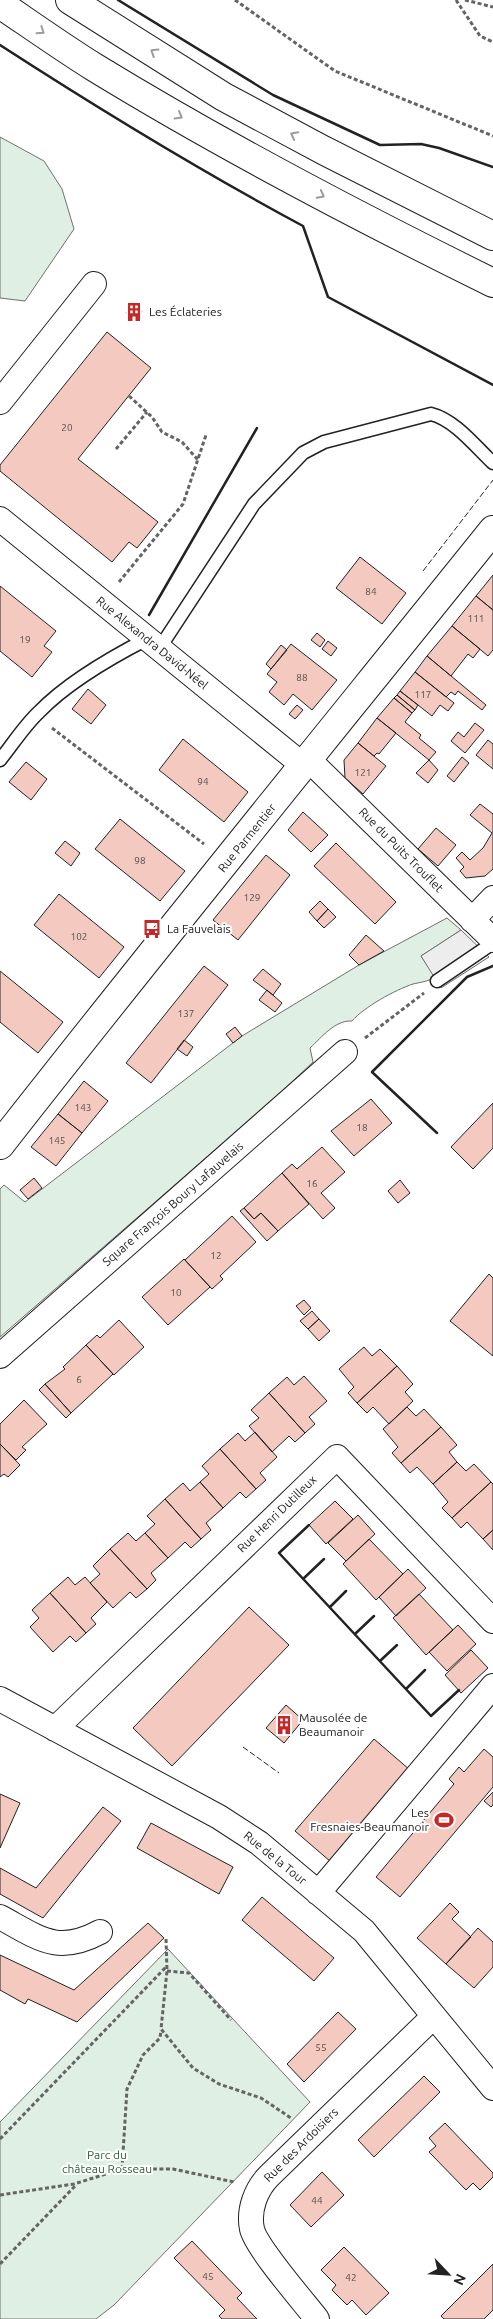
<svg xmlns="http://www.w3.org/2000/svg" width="493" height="2319" font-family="Ubuntu,sans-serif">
<rect width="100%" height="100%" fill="#fff"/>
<!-- green -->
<path fill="#e0efe3" stroke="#6f6f6f" d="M0,137L44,161L62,189L74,229L25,301L0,298Z
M447,918L461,930L421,956L435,977C427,982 421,982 413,984C395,990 364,1007 352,1021C335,1020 322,1037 310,1048L313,1062L277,1096L0,1337V1189L4,1185L25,1202L242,1036L359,965Z
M168,1949L310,2102L114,2305L96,2319H0V2122Z"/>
<!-- parking -->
<path fill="#ededed" stroke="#6f6f6f" d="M461,930L489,957L441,988L421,956Z"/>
<!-- building -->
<path fill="#f3c9c0" stroke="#222" d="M133,304L142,311L135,320L126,313Z
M107,332L151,368L78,459L158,522L137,548L129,542L112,562L0,471V465Z
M360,557L406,593L382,624L336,588Z
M493,575V610L476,596Z
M0,586L56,631L44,646L52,652L32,677L0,651Z
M476,596L493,610V650L488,656L452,626Z
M452,626L480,649L473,658L468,654L451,676L427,656Z
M317,633L325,640L320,647L311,640Z
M328,641L337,648L331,656L322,649Z
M291,644L337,680L312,710L293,694L284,705L269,692L277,682L267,674Z
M281,645L287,650L271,669L266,664Z
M427,656L486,705L482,710L458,691L455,695L451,692L446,697L415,672Z
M415,672L454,703L448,711L440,705L432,716L400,691Z
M88,689L106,705L91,724L72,709Z
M400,691L418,705L415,710L397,695Z
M397,695L415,710L412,713L394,698Z
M394,698L412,713L405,722L421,735L419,738L436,752L429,760L377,718Z
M297,705L303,710L295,719L289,714Z
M377,718L396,733L379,754L377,753L374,756L358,743Z
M475,723L484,730L465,753L451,741L458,732L464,737Z
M183,739L248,792L224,822L159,770Z
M488,740L493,744V769L476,755Z
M358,743L386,766L363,794L345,778L344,760Z
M462,757L469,763L454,782L447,776Z
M429,760L438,770L428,783L416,773Z
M26,762L47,779L31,800L9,782Z
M480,804L493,814V869L485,876L466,878L460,871L464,867L456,858L462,852L470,860L483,848L492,833L470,815Z
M303,812L328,835L311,852L288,830Z
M120,819L185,871L160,901L95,849Z
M436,828L456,845L438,866L418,849Z
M65,841L80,853L71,866L55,853Z
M336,843L396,902L375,924L314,866Z
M266,855L290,875L238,940L213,920Z
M59,894L124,947L99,978L34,925Z
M320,901L328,909L317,921L309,912Z
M328,909L336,917L324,928L317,921Z
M366,935L384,951L359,965L349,955Z
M204,966L228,985L151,1083L126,1063Z
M263,969L281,984L273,995L253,980Z
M0,971L63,1022L38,1053L0,1022Z
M267,990L282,1003L275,1012L259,1000Z
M235,1027L242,1036L233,1043L226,1034Z
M184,1040L193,1047L187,1056L177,1049Z
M84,1081L108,1101L82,1133L58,1114Z
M371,1099L392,1123L354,1156L331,1131Z
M493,1103V1148L473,1169L451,1147Z
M58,1114L82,1133L56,1166L31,1147Z
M322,1147L345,1172L321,1193L335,1208L323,1219L282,1173L292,1164L297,1169Z
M282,1173L309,1204L278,1231L261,1213L254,1219L244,1208Z
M34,1178L42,1188L28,1199L20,1190Z
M400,1180L410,1193L398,1203L388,1191Z
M244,1208L254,1219L261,1213L278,1231L267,1241L240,1211Z
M232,1216L256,1242L220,1276L223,1279L212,1289L185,1260Z
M184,1259L210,1287L168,1325L142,1297Z
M489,1274L493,1278V1356L450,1321Z
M304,1300L311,1308L304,1315L296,1306Z
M312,1311L319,1319L308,1329L300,1321Z
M319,1319L330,1331L319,1341L308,1329Z
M119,1320L144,1347L114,1375L86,1345L97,1335L100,1338Z
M86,1345L113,1374L71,1413L45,1384L65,1369L63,1367Z
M364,1347L372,1356L380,1349L397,1366L357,1403L348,1393L354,1387L339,1369Z
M397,1366L413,1384L405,1392L413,1401L389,1424L373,1407L367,1413L357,1403Z
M304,1376L327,1401L309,1417L315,1424L305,1433L269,1393L287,1377L294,1385Z
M45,1384L71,1413L66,1418L39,1390Z
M269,1393L305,1433L295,1442L289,1436L272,1452L249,1426L259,1418L251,1410Z
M24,1400L47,1424L22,1447L26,1450L16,1460L0,1444V1424Z
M407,1407L416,1416L424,1409L441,1427L401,1463L392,1453L398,1447L383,1429Z
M441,1427L457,1445L449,1452L457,1462L433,1484L417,1467L410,1473L401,1463Z
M255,1432L277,1457L260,1473L266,1480L256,1489L220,1449L238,1433L245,1441Z
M0,1444L20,1465L8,1477L4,1474L0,1477Z
M220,1449L256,1489L246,1498L240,1492L223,1508L200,1482L209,1474L202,1466Z
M457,1462L466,1471L474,1464L491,1482L452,1518L442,1508L448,1502L433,1484Z
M200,1482L223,1508L206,1523L211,1530L201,1539L165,1499L183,1483L190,1491Z
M491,1482L493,1484V1530L483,1539L467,1522L461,1528L452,1518Z
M165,1499L201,1539L191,1548L185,1542L168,1558L145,1533L155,1524L147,1516Z
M335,1501L353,1519L326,1544L309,1525Z
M358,1515L375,1534L346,1561L328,1543Z
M493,1530V1550L483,1539Z
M128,1533L136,1541L145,1533L168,1558L151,1573L156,1580L147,1589L110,1549Z
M369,1539L403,1574L376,1600L343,1564Z
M110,1549L147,1589L136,1598L130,1592L113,1608L90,1583L100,1574L93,1566Z
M408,1569L426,1588L396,1616L379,1597Z
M68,1577L75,1585L85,1577L107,1602L91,1618L96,1624L86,1633L50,1593Z
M50,1593L86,1633L76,1642L70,1636L53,1652L30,1627L39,1618L32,1610Z
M419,1594L453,1630L426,1655L393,1618Z
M249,1607L289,1645L172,1766L133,1728Z
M458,1625L476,1644L447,1671L429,1652Z
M471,1650L488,1668L461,1693L445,1675Z
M286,1705L303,1720L284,1743L266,1728Z
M374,1739L410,1770L331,1862L295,1831Z
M484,1749L493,1757V1787L400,1897L376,1877L454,1784L449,1779L459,1767L464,1772Z
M493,1792V1805L491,1807L484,1801Z
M0,1794L20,1803L0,1848Z
M103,1807L121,1821L43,1918L0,1894V1868L36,1888Z
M151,1823L233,1867L219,1894L137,1848Z
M262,1897L334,1958L314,1981L242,1920Z
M450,1903L459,1912L452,1919L471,1937L446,1964L417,1938Z
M148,1923L164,1938L77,2022L28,1999L25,2004L0,1990V1955L74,1990Z
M478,1928L493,1942V1967L474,1988L446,1964Z
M338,2012L356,2029L304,2082L287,2064Z
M424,2076L440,2092L374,2157L358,2140Z
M445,2123L493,2173V2177L480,2190L473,2183L466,2190L429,2152L436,2146L429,2138Z
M322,2172L344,2195L311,2227L290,2205Z
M192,2241L242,2293L237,2298L257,2319H222L219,2316L225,2310L174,2258Z
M344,2247L389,2293L366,2315L352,2300L347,2305L332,2290L336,2285L321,2270Z
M493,2264V2310L484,2319H444L441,2316Z"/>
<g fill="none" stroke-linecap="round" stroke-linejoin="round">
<!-- service casing -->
<g stroke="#222" stroke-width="15">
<path id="service" d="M159,649L254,504L303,453L324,442L431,414C455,420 475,446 493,463
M0,760C13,744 24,726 39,712C68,682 110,658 147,639
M437,981L493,943"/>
</g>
<!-- minor casing -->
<g stroke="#222" stroke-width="26">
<path id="minor" d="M0,402L94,284
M0,519L304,766
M309,760L493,940
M472,920L493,898
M0,1356L345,1052
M0,1699L219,1817L259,1843L364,1931L493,2088
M55,1729L337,1457L493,1621
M318,1893L493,1686
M0,1917C39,1938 57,1955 100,1932
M317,2319C303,2301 256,2247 252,2229C248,2210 256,2189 269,2176L433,2017"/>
</g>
<!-- tertiary casing -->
<g stroke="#222" stroke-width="30">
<path id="tertiary" d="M0,1145C162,938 328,735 493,530"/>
</g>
<!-- motorway casing -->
<g stroke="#222" stroke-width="30">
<path id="motorway" d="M70,0L224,97L323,150L493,236
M0,4C31,25 62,47 94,67C223,146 357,216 493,283"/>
</g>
<!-- path -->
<path stroke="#646464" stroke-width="3" stroke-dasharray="4 2.5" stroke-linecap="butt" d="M235,0L335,71L493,136
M456,0L480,36L493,42
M465,0L493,7
M129,396L152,417L162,432L182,442L198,460
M116,449L147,412
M119,582L183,504L206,435
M52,728L204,844
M365,1038L424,993
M166,1939L167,1971L161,2029L193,2068L219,2084L261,2098L291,2118
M167,1971L189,1973L231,2020
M0,2139L166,1967
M122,2169L127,2089L143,2055L160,2038L161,2030
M0,2195L74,2184L122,2169H173L234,2182
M0,2264L76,2185"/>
<!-- service -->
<use href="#service" stroke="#fff" stroke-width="12"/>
<!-- minor -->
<use href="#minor" stroke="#fff" stroke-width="24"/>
<!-- tertiary -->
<use href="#tertiary" stroke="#fff" stroke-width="28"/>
<!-- motorway -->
<use href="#motorway" stroke="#fff" stroke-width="28"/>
<!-- fence -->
<path stroke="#222" stroke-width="1" stroke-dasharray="6 2.5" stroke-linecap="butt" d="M423,571L493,480
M243,1747L279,1773"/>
<!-- wall -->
<path stroke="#222" stroke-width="2.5" d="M118,0L273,95L380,145L421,144L439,148L493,167
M0,45C99,109 199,170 303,226L328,297L493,385
M149,615L257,428
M437,1133L372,1072L467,977L493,966
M309,1525L279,1553L431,1716L459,1690
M303,1579L324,1559
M330,1607L346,1591
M355,1634L374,1616
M380,1661L397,1645
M406,1689L425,1670"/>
</g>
<!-- one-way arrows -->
<defs><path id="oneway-chevron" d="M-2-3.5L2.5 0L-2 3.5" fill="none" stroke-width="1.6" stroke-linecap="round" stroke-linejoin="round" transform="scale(1.25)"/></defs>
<g stroke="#9c9c9c">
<use href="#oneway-chevron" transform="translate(41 31) rotate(34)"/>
<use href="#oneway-chevron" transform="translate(154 52) rotate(-148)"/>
<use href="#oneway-chevron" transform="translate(179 116) rotate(30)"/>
<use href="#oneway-chevron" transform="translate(294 135) rotate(-152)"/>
<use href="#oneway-chevron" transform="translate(321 195) rotate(28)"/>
</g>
<!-- icons -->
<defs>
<g id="building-bare" transform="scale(1.5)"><path d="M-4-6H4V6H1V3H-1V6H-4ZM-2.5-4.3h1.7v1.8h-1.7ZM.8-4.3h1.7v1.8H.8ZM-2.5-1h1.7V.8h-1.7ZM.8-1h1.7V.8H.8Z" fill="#c62828" stroke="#fff" stroke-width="2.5" paint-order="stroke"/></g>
<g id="bus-bare" transform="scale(1.5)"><path d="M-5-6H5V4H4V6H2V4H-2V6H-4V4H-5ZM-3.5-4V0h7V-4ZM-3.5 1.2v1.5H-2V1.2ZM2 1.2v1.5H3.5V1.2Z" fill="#c62828" stroke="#fff" stroke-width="2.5" paint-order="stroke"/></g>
<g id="stadium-bare" transform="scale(1.5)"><path d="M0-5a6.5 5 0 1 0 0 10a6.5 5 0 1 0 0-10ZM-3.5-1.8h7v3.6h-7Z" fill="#c62828" stroke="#fff" stroke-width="2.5" paint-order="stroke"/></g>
</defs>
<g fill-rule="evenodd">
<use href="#building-bare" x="134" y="312"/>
<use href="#bus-bare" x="152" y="929"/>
<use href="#building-bare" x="284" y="1725"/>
<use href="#stadium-bare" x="444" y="1820"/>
</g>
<g text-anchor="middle" stroke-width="4" stroke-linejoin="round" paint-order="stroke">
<!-- number labels -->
<g font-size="10" fill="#564c4a">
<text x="67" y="431">20</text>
<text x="371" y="595">84</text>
<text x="476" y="622">111</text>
<text x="25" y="643">19</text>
<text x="302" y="681">88</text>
<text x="423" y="698">117</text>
<text x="363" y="776">121</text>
<text x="203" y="785">94</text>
<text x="140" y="864">98</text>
<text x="252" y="901">129</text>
<text x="79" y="940">102</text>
<text x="186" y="1017">137</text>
<text x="83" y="1111">143</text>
<text x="362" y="1131">18</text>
<text x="57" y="1144">145</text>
<text x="312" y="1187">16</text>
<text x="216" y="1259">12</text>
<text x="176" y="1296">10</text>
<text x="79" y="1383">6</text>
<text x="321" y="2051">55</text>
<text x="317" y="2204">44</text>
<text x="208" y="2280">45</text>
<text x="351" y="2281">42</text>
</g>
<!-- poi labels -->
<g font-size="12" fill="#222" stroke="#fff" text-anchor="start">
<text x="149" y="316">Les Éclateries</text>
<text x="167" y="933">La Fauvelais</text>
<text x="299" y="1722">Mausolée de<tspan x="299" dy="14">Beaumanoir</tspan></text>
<text x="429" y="1817" text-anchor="end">Les<tspan x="429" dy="14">Fresnaies-Beaumanoir</tspan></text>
</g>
<!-- street labels -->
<g font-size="12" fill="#222" stroke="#fff">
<text transform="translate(152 643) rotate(39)" y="4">Rue Alexandra David-Néel</text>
<text transform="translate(247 838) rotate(-51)" y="4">Rue Parmentier</text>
<text transform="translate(401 850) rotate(45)" y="4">Rue du Puits Trouflet</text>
<text transform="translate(173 1204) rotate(-41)" y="4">Square François Boury Lafauvelais</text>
<text transform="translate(277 1514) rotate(-44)" y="4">Rue Henri Dutilleux</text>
<text transform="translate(275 1858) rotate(39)" y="4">Rue de la Tour</text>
<text transform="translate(301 2145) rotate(-45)" y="4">Rue des Ardoisiers</text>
</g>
<!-- park labels -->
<g font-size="12" fill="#2f5e38" stroke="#fff">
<text x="107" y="2159">Parc du<tspan x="107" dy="14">château Rosseau</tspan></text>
</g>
</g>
<!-- north arrow -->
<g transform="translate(448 2274) rotate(115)" stroke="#ffffff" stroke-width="4" paint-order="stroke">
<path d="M0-4L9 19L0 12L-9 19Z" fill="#222222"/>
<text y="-8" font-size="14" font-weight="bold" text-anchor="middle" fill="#222222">N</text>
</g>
</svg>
